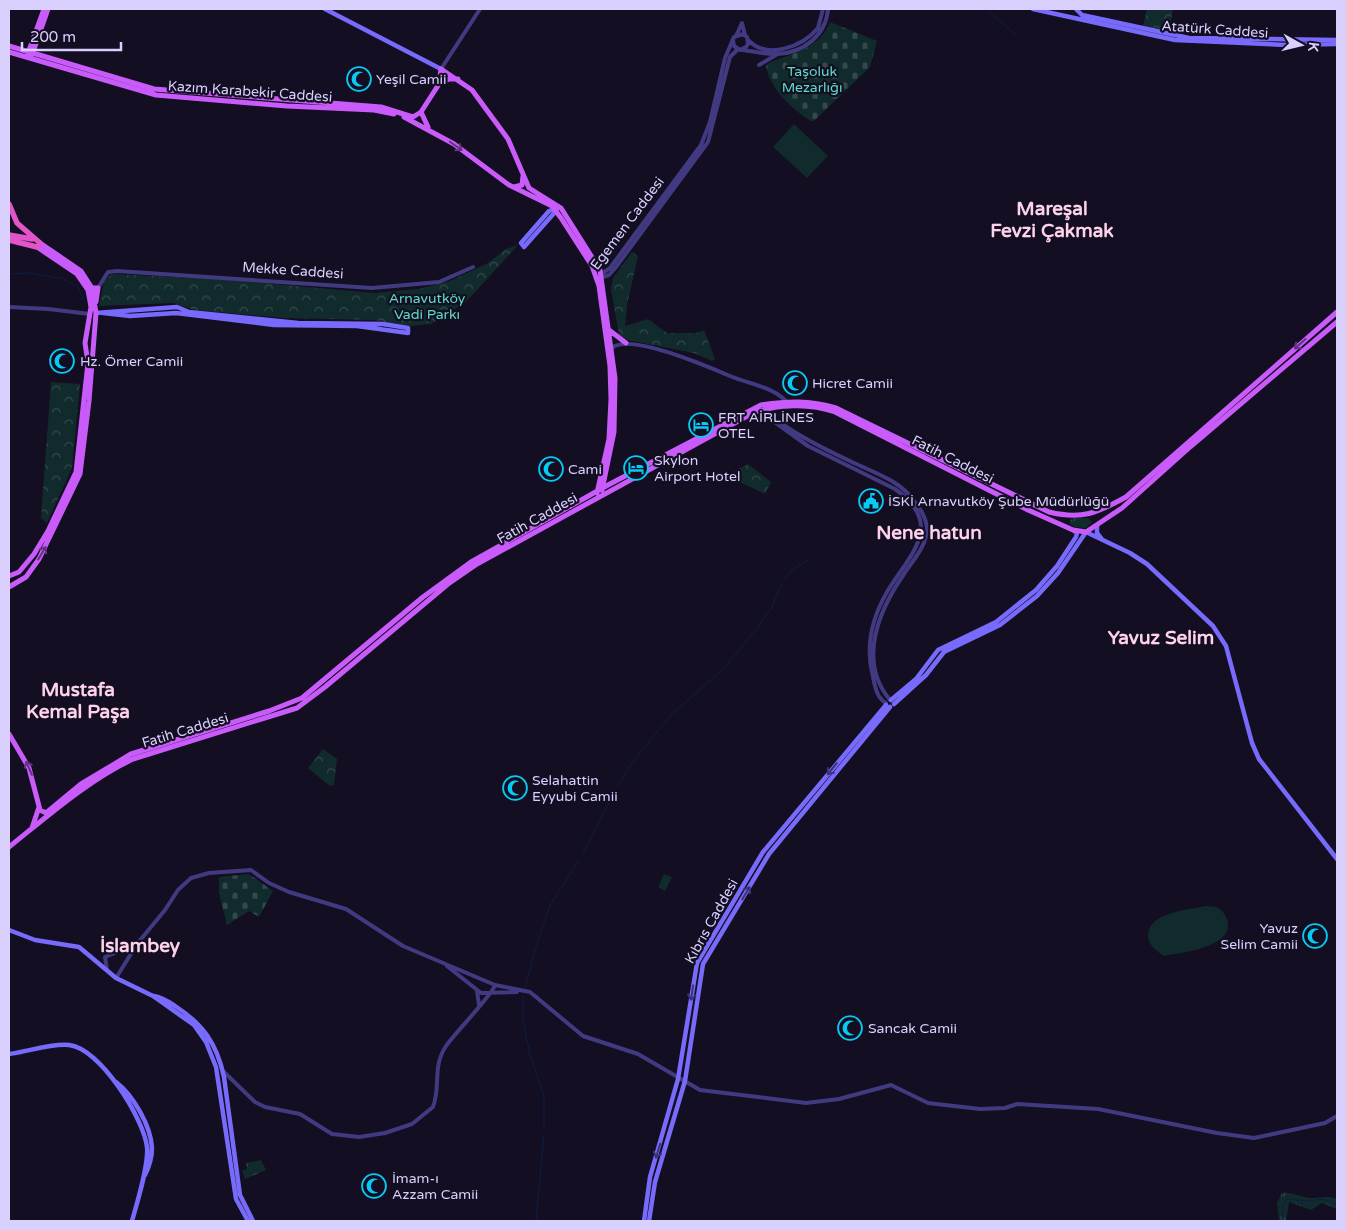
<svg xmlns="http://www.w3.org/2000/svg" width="1346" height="1230" font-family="'Varela Round',sans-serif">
<defs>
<pattern id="grass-tufts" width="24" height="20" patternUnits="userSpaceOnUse" patternTransform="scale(1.25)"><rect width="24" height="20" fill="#112b2c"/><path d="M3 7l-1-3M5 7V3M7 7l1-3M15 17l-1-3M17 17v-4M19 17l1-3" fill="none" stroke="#33494c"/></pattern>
<pattern id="forest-crowns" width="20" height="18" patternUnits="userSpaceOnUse" patternTransform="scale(1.25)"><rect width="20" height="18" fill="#112b2c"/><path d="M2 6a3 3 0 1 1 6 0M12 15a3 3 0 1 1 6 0" fill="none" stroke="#33494c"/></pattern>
<pattern id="cemetery-stones" width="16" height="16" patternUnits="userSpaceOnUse" patternTransform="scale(1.25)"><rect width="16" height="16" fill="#112b2c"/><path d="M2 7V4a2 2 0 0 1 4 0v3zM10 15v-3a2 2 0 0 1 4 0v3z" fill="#33494c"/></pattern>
</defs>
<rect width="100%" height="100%" fill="#130e22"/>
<!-- grass -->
<path fill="url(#grass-tufts)" d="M1075,518H1088L1092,522L1086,528L1075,527L1070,524V520Z
M1282,1193C1292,1192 1300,1197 1310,1198C1320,1198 1327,1195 1337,1199V1209L1322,1203L1311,1210L1289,1202L1286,1221H1279L1277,1203Z"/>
<!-- forest -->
<path fill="url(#forest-crowns)" d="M1147,9H1173L1169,31L1143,26Z
M518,245L466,302L431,324L409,326L373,320L284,318L195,310L173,303L99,306L104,282L111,274L218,279L375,293L418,289L450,281L488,263L506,249Z
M632,252L638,256L627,305L625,326L648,319L667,333H696L704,330L715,359L712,361L694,353L628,340L619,335L611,289L613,278Z
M51,382L80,384L72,468L47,523L41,518Z
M748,464L771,482L765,494L733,479L735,475L732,473Z
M323,749L337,759L334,785L330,786L308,768Z
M261,1160L266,1170L245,1179L242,1171L247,1169L246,1163Z"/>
<!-- cemetery -->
<path fill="url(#cemetery-stones)" d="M830,22L877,41L870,67L814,121H811C793,110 769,88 766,66L770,62C793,54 821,47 830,22Z
M249,874L273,891L259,917L249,911L227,925L219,893V877Z"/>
<!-- pitch -->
<path fill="#112b2c" d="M794,124L828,156L807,178L773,147Z
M664,874L672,877L665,891L658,887Z
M1205,906L1217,907C1223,911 1227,916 1228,923C1231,948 1182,952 1164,956C1156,951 1148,945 1148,935C1149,912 1189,910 1205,906Z"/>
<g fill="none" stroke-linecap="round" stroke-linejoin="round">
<!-- stream -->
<path stroke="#0d1d42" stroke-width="1" d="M986,9L1016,35
M9,274L30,273L64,279L79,288L83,300
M784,580L793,569L809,560
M618,786L631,764L671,715L724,668L754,632L771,609L781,585
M582,855L615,791
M525,988L537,943L550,905L579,860
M523,996V1020L530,1055L544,1096V1129
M536,1221L544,1134
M1282,1221L1283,1204L1287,1199L1307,1201L1324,1199L1337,1204"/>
<!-- tertiary -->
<path stroke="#423a80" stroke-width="4" d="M736,36L742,23L745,35
M748,40C767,60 802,47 818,28L823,9
M742,50C754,51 766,55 777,54C804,53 826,35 828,9
M759,65L776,55
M441,69L480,9
M600,275L610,268L701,145L710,122L725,58C728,51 731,44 734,37L743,34L747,37L748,44L746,47L740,50L734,46L733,40
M600,278L609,275L616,267L708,142L730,57L738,49
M98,288L108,272L117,271L372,288L439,282L473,267
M9,307L48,309L90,314
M612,348C629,332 709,367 730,376C749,384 771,386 786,401
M763,409C788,431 820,447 850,461C872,472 900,480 914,501C920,508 926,518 927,528C927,546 913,560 904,574C879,610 857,661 890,700
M759,411L808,446L895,489C946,525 910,554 887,592C872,618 865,647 873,677C875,687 877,698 886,703
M447,966L481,993L517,992
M107,970L105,957L137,944
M116,978L137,944L165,910L178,890L191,878L209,873L251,870L269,883L289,892L346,909L403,946L495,985C494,993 454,1034 446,1046C432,1067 441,1086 433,1107L412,1124L385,1133L359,1137L332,1134L300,1114L265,1107L255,1102L223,1071
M495,985L530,992L583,1036L638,1054L700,1090L806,1103L839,1099L891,1085L928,1103L980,1109L1005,1108L1017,1104L1098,1109L1217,1133L1254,1138L1325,1123L1337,1116
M477,991L479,1005"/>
<!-- secondary -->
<path stroke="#786afb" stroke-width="4.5" d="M325,9L441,69
M1033,9L1175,40L1286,45L1337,44
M1076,9L1082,15L1189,38L1337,40
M559,207L556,211L524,247L521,243L549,211Z
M96,313L177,307L189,312L298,323L383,324L408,328V333L357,326L274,325L176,313L130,316L103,313
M1097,526V533L1101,538
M891,700L916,679L938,650L996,622L1036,590L1057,566L1076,537L1077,533L1073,530
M894,704L926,675L944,652L1000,625L1037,596L1058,573L1086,532L1130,553L1147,564L1213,626L1226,646L1252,743L1259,759L1337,859
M9,930L35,940L79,947L116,978L153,996L194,1025L206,1042L216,1067L236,1199L248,1221
M154,996C162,997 169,1002 175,1006C203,1024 217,1044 224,1077L240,1195L253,1221
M9,1054C28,1052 50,1043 69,1045C100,1048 144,1119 147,1147C149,1165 137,1203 132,1221
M116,1082C133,1095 151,1126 152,1148C152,1157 149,1167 145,1175
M644,1221L650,1177L678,1079L697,963L763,852L886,705
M649,1221L655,1182L685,1081L703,964L769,854L890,707"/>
<!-- primary -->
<path stroke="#ca5bfb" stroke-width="5" d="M9,46L154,89L381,107L413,117L421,112L439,84L441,69L472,90L508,139L529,188L561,208L600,270L615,378L614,432L602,490
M9,52L156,95L287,106L374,110L394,114
M28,53L44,9
M32,55L48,9
M439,84L449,79H458
M421,112L428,127
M404,117L454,144L509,185L552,206L561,218L592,266L599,286L610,366L611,399L609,439L597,493
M514,187L522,185L523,176
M92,288H98L96,302
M609,330L626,343
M9,576L19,572L34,554L48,531L76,472L88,363L85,343L91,307L88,290L77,274L37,247
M9,587L26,577L39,559L80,474L89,401L96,313L92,288L81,271L40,243
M9,734L29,768L40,810L46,813L81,784L131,754L269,711L302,698L423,597L471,562L608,485L761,405C788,401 809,400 836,408L1049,512C1082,520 1097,513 1126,497L1337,312
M32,828L39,807
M9,847C49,815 87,781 133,759L297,708L325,687L448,584L477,564L751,414C777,404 809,403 835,412L1028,510L1073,530L1086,532L1122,508L1190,447L1337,322"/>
<!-- trunk -->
<path stroke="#e255c8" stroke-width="5.5" d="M9,204L17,223L40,243
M9,235L32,239
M9,240L37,247"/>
</g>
<!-- one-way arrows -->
<defs><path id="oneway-shaft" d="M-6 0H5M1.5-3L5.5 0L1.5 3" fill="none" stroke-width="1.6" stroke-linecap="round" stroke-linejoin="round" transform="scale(1.25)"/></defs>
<g stroke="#653184">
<use href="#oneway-shaft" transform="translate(456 146) rotate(35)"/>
<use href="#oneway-shaft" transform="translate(1300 344) rotate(139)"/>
<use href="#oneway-shaft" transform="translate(42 553) rotate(-59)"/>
<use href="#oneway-shaft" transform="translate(29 768) rotate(-113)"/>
</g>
<g stroke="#3b3379">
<use href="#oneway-shaft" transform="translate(832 769) rotate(129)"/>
<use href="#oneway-shaft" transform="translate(746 893) rotate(-59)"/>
<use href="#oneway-shaft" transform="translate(692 993) rotate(98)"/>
<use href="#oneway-shaft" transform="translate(658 1151) rotate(107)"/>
</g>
<!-- icons -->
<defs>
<g id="mosque-ring" transform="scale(1.25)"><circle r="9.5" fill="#130e22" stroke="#07cbf4" stroke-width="1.5"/><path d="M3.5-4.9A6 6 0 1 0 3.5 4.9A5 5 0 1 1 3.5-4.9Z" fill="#07cbf4"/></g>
<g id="hotel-ring" transform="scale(1.25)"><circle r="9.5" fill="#130e22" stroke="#07cbf4" stroke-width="1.5"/><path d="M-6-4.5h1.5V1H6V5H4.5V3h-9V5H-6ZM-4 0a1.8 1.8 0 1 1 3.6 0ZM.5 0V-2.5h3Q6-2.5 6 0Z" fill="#07cbf4"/></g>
<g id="civic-ring" transform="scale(1.25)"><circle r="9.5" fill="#130e22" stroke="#07cbf4" stroke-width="1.5"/><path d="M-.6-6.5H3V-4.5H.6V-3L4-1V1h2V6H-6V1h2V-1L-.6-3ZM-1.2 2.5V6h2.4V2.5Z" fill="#07cbf4"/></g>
</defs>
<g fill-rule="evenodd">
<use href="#mosque-ring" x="359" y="79"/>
<use href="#mosque-ring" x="62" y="361"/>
<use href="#mosque-ring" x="795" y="383"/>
<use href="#hotel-ring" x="701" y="425"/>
<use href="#hotel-ring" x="636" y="468"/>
<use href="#mosque-ring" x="551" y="469"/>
<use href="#civic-ring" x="871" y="501"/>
<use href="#mosque-ring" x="515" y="788"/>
<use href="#mosque-ring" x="1315" y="936"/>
<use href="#mosque-ring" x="850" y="1028"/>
<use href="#mosque-ring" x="374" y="1186"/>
</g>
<g text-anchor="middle" stroke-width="4.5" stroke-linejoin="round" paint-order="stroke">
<!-- street labels -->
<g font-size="14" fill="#d9d0fe" stroke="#130e22">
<text transform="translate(1215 29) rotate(4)" y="5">Atatürk Caddesi</text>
<text transform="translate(250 91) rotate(4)" y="5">Kazım Karabekir Caddesi</text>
<text transform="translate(627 223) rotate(-53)" y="5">Egemen Caddesi</text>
<text transform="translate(293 270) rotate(4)" y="5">Mekke Caddesi</text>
<text transform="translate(953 459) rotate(27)" y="5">Fatih Caddesi</text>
<text transform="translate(537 518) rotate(-29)" y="5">Fatih Caddesi</text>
<text transform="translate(185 730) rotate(-17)" y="5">Fatih Caddesi</text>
<text transform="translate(711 921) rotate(-61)" y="5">Kıbrıs Caddesi</text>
</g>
<!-- park labels -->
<g font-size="14" fill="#5edcc5" stroke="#130e22">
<text x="812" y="76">Taşoluk<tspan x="812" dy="16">Mezarlığı</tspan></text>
<text x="427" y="303">Arnavutköy<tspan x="427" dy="16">Vadi Parkı</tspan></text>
</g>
<!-- poi labels -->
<g font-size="14" fill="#d9d0fe" stroke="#130e22" text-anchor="start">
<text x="376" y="84">Yeşil Camii</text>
<text x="80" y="366">Hz. Ömer Camii</text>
<text x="812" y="388">Hicret Camii</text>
<text x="718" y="422">FRT AİRLİNES<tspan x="718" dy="16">OTEL</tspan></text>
<text x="654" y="465">Skylon<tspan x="654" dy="16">Airport Hotel</tspan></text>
<text x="568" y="474">Cami</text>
<text x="888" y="506">İSKİ Arnavutköy Şube Müdürlüğü</text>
<text x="532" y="785">Selahattin<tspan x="532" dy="16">Eyyubi Camii</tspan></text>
<text x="1298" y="933" text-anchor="end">Yavuz<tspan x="1298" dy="16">Selim Camii</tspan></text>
<text x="868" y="1033">Sancak Camii</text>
<text x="392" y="1183">İmam-ı<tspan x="392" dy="16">Azzam Camii</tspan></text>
</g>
<!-- district labels -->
<g font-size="19" font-weight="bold" fill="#fed2eb" stroke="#130e22">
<text x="1052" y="215">Mareşal<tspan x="1052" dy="22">Fevzi Çakmak</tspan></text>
<text x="929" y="539">Nene hatun</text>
<text x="1161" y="644">Yavuz Selim</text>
<text x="78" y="696">Mustafa<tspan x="78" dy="22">Kemal Paşa</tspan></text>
<text x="140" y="952">İslambey</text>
</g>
</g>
<!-- border -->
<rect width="1346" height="1230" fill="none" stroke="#d9d0fe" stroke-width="20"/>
<!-- north arrow -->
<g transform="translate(1301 45) rotate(98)" stroke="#130e22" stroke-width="4" paint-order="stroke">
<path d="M0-4L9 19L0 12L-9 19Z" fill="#d9d0fe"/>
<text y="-8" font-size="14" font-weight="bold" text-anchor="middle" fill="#d9d0fe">K</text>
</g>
<!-- scale -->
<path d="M22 42v8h99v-8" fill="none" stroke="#d9d0fe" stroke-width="2.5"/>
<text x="30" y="42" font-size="15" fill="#d9d0fe" stroke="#130e22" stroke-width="4" paint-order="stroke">200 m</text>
</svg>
